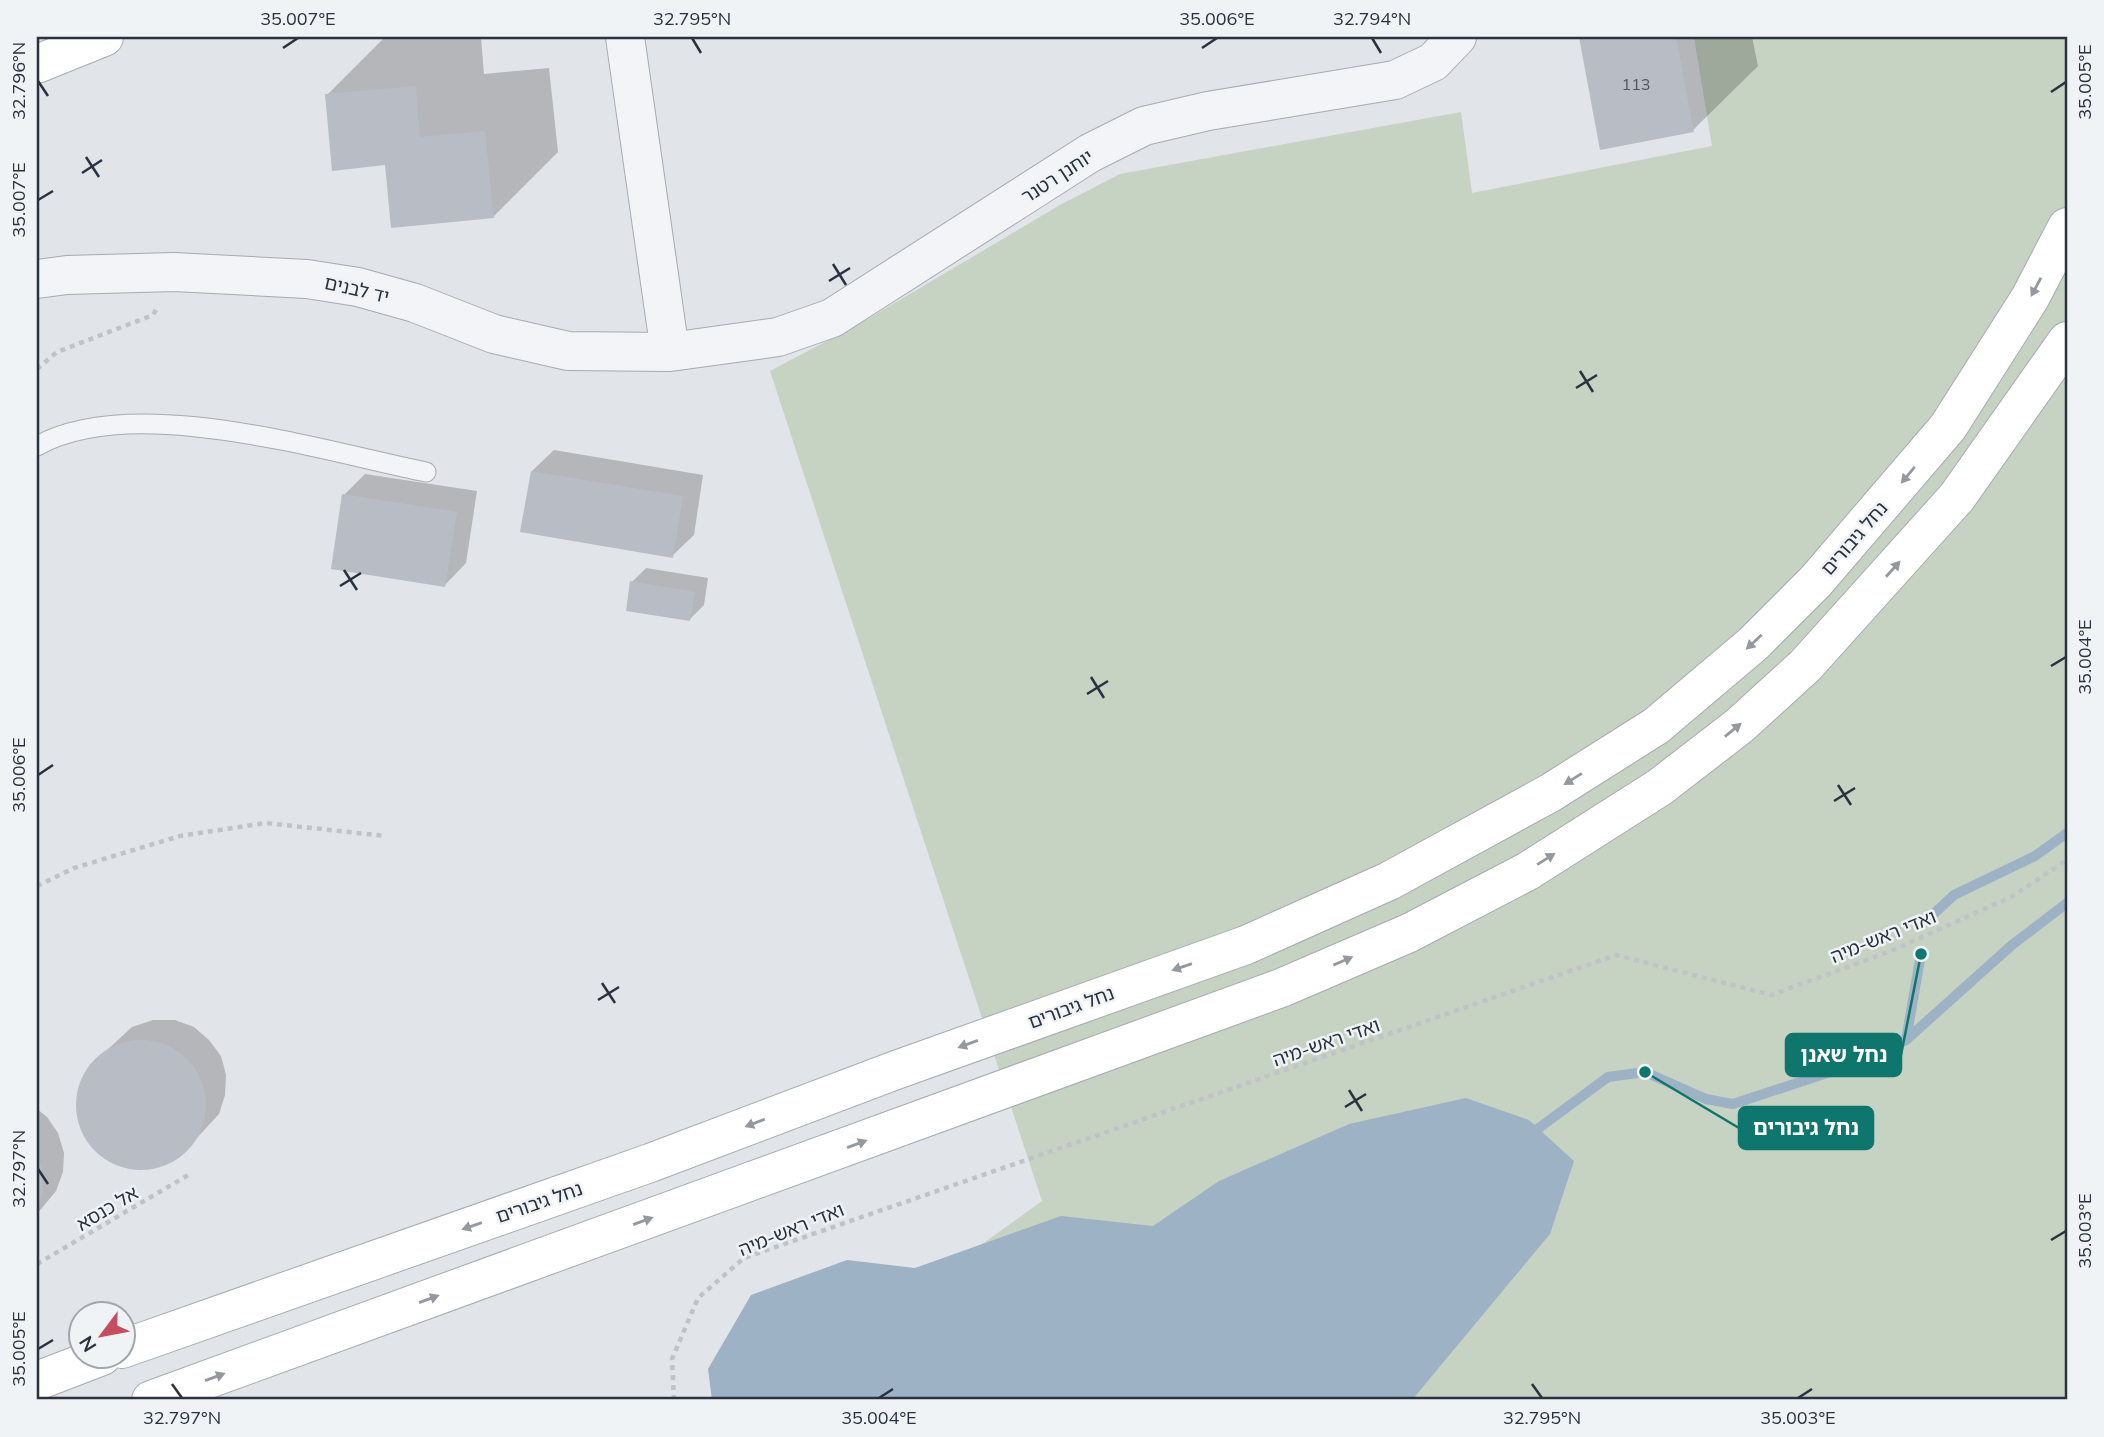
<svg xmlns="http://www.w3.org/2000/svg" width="2104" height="1437" font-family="Mulish,'Noto Sans Hebrew',sans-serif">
<rect width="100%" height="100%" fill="#e1e4e8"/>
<!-- green -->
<path fill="#c6d2c2" d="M1694,37H2067V1400H766L1042,1201L770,371L861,323L1060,205L1120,174L1461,112L1472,193L1712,146Z"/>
<!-- water -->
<path fill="#9eb2c6" d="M1466,1098L1529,1120L1574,1161L1550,1234L1412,1400H712L708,1369L751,1295L847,1260L915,1268L1061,1216L1153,1226L1219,1181L1349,1124Z"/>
<!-- shadow -->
<path fill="#0003" d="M385,37H481L484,74L549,68L558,152L493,217L386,164L327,95Z
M1580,37H1752L1758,66L1693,130L1602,148Z
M554,450L703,475L694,535L672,556L532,471Z
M365,474L477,491L466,563L445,585L344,495Z
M646,568L708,578L704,605L690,619L632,582Z
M153,1020H175L194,1027L209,1040L221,1056L226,1075L225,1095L219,1114L184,1152L167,1163L148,1168L128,1167L108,1159L91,1144L81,1125L77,1103L81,1082L93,1063L132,1027Z
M37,1109L47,1117L58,1133L64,1153L63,1172L56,1191L37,1214Z"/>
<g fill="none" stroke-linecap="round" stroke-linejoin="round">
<!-- stream -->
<path stroke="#9eb2c6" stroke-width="10" d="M1927,920L1954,895L2035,856L2067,833
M1906,1040L1921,954
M1528,1136L1608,1077L1645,1072L1706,1099L1733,1104L1867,1060L1906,1040L2012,945L2067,903"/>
</g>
<!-- building -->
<path fill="#b8bdc5" d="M1579,37H1676L1694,132L1600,150Z
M416,86L420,137L485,131L494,218L391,228L385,165L332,171L325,94Z
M531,471L683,496L673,558L520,532Z
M342,494L457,512L445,587L331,569Z
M630,581L695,592L690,621L626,611Z
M76 1105a65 65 0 1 1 130 0a65 65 0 1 1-130 0Z
M38,1154L43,1175L42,1195L37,1210Z"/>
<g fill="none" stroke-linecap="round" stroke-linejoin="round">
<!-- lane casing -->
<g stroke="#a6abb2" stroke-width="21">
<path id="lane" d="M37,446C133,392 322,451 426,472"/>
</g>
<!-- street casing -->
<g stroke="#a6abb2" stroke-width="40">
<path id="street" d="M625,37L670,352
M37,279L67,275L174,272L307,279L358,287L415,303L494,334L568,351L670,352L778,337L832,318L1090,153L1144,126L1208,111L1395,80L1433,62L1457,37"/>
</g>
<!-- secondary casing -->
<g stroke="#a6abb2" stroke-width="40">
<path id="secondary" d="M37,64L104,37
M122,1349L650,1163L896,1070L1246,945L1389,881L1550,793L1656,726L1753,644L1816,581L1948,427L2030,298L2067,227
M37,1381L102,1356
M151,1400L1281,988L1409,933L1528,871L1660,787L1739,726L1805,666L1957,497L2067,341"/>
</g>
<!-- path -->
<path stroke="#bfc2c7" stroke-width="4.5" stroke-dasharray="5 5" stroke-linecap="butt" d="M37,369L57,352L153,315L157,308
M37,886L74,868L180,836L266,823L385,836
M37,1264L190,1174
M674,1400L672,1359L698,1298L744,1258L1616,955L1771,995L1891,951L2011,897L2067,860"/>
<!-- lane -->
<use href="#lane" stroke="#f3f4f7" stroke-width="19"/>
<!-- street -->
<use href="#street" stroke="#f3f4f7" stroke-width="38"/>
<!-- secondary -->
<use href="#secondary" stroke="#fff" stroke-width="38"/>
</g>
<!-- one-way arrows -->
<defs><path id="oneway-solid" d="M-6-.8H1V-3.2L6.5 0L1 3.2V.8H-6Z" transform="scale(1.75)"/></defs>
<g fill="#94989f">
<use href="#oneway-solid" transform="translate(2036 287) rotate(118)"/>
<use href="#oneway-solid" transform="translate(1908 475) rotate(130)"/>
<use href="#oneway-solid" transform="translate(1893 569) rotate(-48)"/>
<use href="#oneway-solid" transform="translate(1754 642) rotate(137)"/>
<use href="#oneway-solid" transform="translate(1733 730) rotate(-39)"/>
<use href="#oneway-solid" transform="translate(1573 779) rotate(148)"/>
<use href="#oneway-solid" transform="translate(1546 859) rotate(-32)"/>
<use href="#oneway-solid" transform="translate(1343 961) rotate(-23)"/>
<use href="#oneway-solid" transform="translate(1182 967) rotate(161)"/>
<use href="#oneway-solid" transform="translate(968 1044) rotate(160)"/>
<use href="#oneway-solid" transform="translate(755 1123) rotate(159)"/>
<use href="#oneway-solid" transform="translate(857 1144) rotate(-20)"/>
<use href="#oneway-solid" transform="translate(643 1221) rotate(-20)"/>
<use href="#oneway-solid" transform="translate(472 1226) rotate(161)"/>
<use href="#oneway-solid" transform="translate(429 1299) rotate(-20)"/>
<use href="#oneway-solid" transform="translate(215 1377) rotate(-20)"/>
</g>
<!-- ticks -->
<path fill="none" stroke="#2a323f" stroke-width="2.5" d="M692,38L701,53M1372,38L1381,53M283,48L298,38M1202,48L1217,38M38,81L48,96M2051,92L2066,82M86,157L99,177M82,173L102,160M38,200L53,191M833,264L846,285M829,281L850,268M1580,371L1593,392M1576,388L1597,375M344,570L357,590M340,586L361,573M2051,666L2066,657M1091,677L1104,698M1087,694L1108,681M38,775L53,765M1838,785L1851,805M1834,801L1855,788M602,983L615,1003M598,1000L619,987M1349,1090L1362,1111M1345,1107L1366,1094M38,1169L48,1184M2051,1240L2066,1231M38,1349L53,1340M172,1384L182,1398M1532,1384L1542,1398M879,1398L893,1389M1798,1398L1812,1389"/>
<g text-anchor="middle" stroke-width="5" stroke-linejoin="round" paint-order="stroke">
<!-- number labels -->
<g font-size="16" fill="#4e5560">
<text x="1636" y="90">113</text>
</g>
<!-- street labels -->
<g font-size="19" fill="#2a323f" stroke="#f0f3f6">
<text transform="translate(1057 176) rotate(-33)" y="7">יוחנן רטנר</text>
<text transform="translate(357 289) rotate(13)" y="7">יד לבנים</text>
<text transform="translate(1854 538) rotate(-49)" y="7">נחל גיבורים</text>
<text transform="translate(1883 936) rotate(-22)" y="7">ואדי ראש-מיה</text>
<text transform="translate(1071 1007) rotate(-20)" y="7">נחל גיבורים</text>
<text transform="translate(1326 1042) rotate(-19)" y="7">ואדי ראש-מיה</text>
<text transform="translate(539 1202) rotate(-19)" y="7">נחל גיבורים</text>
<text transform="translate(107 1208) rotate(-31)" y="7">אל כנסא</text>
<text transform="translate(791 1229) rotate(-22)" y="7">ואדי ראש-מיה</text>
</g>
</g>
<!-- callouts -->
<path fill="none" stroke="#0f766e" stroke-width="2.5" d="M1921 954L1901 1055M1645 1072L1739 1128"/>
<g fill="#0f766e" stroke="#f0f3f6" stroke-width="2.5">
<circle cx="1921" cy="954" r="7"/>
<circle cx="1645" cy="1072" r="7"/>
</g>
<g fill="#0f766e" stroke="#0f766e" stroke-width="2.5">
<rect x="1786" y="1034" width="115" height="42" rx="7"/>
<rect x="1739" y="1107" width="134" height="42" rx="7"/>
</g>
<g font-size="21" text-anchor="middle" font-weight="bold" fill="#fff">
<text x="1844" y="1062">נחל שאנן</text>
<text x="1806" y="1135">נחל גיבורים</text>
</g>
<!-- border -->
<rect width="2104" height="1437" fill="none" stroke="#f0f3f6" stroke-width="77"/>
<!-- north arrow -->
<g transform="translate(102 1335) rotate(238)"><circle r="33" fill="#f0f3f6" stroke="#a1a6ad" stroke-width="2"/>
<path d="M0-5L12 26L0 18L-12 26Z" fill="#c64d60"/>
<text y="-10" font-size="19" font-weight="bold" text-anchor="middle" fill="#2a323f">N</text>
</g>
<rect x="38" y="38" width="2028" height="1360" fill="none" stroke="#2a323f" stroke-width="2.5"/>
<g font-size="18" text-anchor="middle" fill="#2a323f">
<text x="298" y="25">35.007°E</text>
<text x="692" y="25">32.795°N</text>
<text x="1217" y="25">35.006°E</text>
<text x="1372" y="25">32.794°N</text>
<text transform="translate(19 81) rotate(-90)" y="6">32.796°N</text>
<text transform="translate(2085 82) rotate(-90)" y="6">35.005°E</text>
<text transform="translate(19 200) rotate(-90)" y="6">35.007°E</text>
<text transform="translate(2085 657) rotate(-90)" y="6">35.004°E</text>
<text transform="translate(19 775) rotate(-90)" y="6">35.006°E</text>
<text transform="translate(19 1169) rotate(-90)" y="6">32.797°N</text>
<text transform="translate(2085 1231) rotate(-90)" y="6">35.003°E</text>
<text transform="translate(19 1349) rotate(-90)" y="6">35.005°E</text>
<text x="182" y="1424">32.797°N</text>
<text x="879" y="1424">35.004°E</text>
<text x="1542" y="1424">32.795°N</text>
<text x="1798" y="1424">35.003°E</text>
</g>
</svg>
